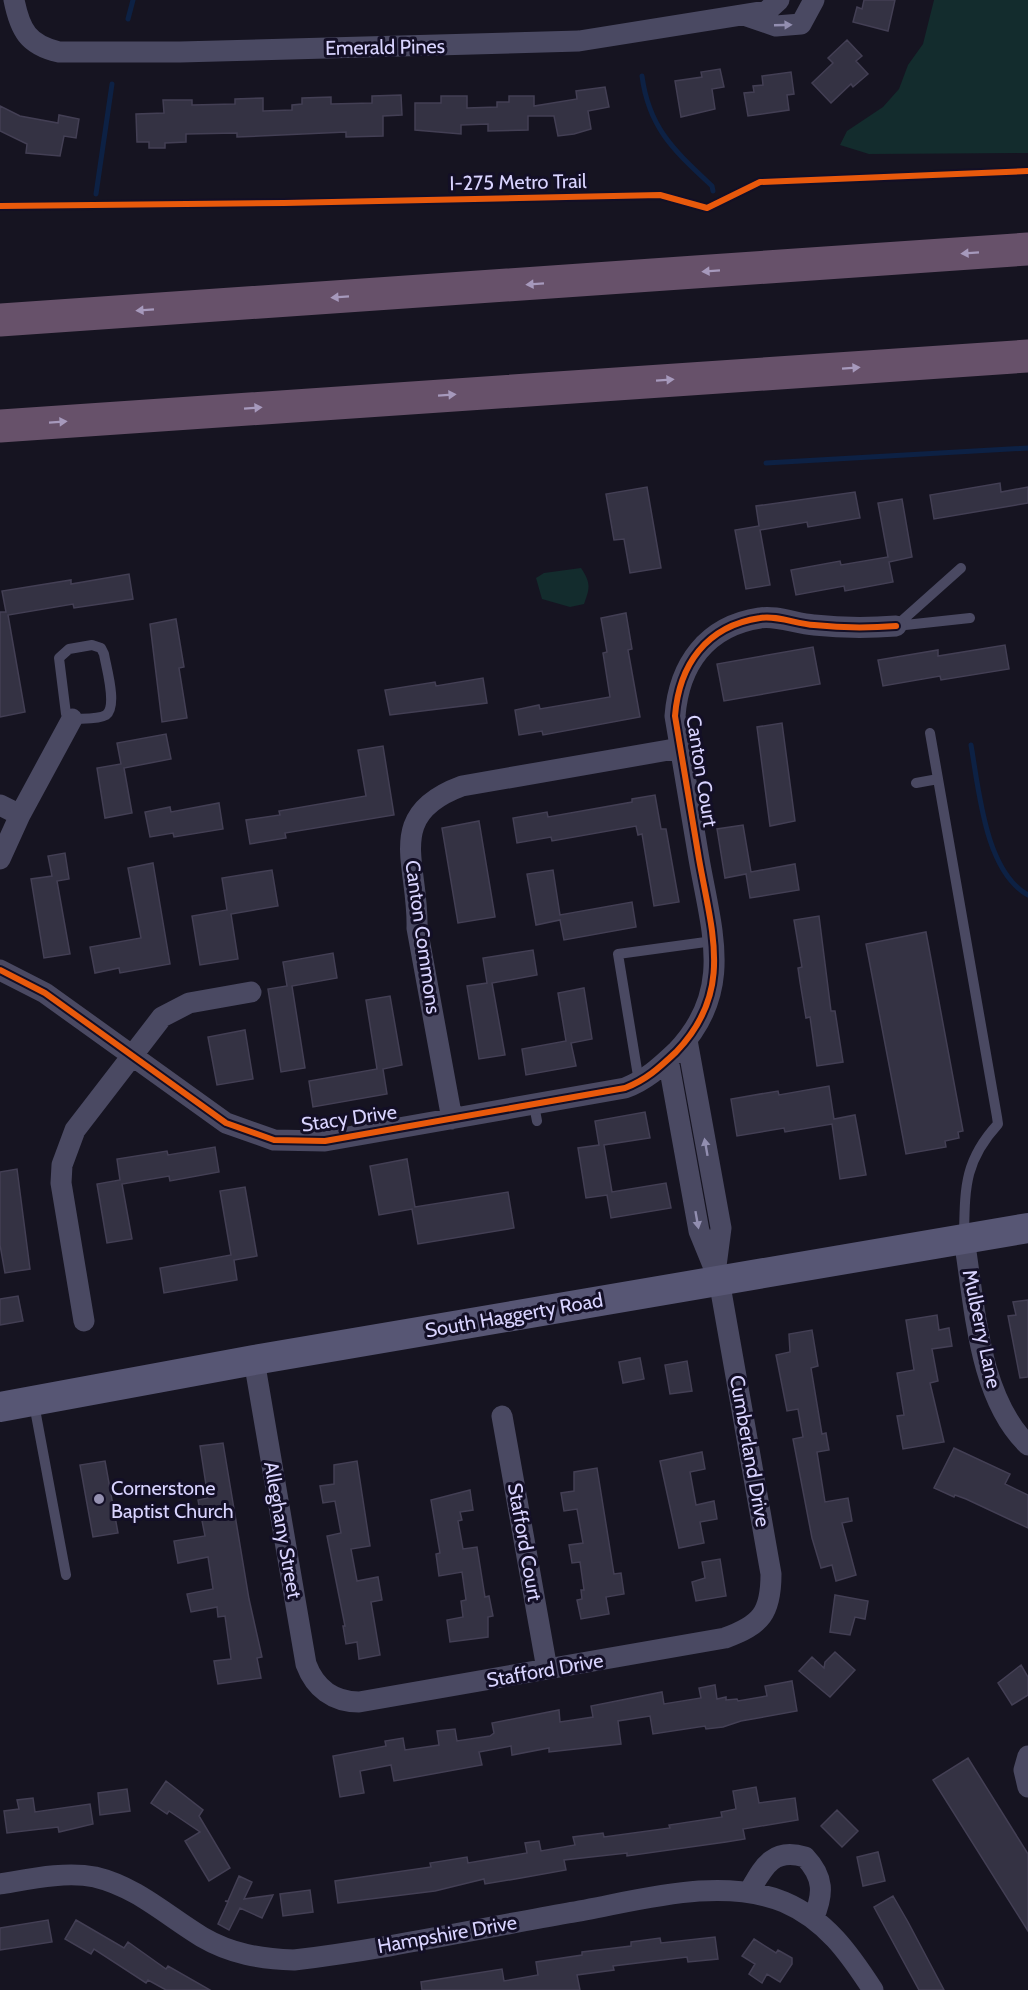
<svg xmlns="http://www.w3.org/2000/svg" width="1028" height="1990" font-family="Cabin,sans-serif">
<rect width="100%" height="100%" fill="#161421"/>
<!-- green -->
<path fill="#132c2d" d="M934,0H1028V153L869,154L840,145L847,131L883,107L899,89L908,65L923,44Z
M581,568C591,583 590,588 584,604L570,607L542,599L536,578L544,573Z"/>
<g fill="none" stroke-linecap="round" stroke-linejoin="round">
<!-- stream -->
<path stroke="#0d2144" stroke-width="5" d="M128,19L133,0
M642,76C649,129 675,151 712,186L713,191
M96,194L112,84
M766,463L1028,448
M971,745C979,790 985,871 1028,895"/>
</g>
<!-- building -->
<path fill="#343243" stroke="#433f54" stroke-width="1.5" d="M864,0H895L888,31L853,22L857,7L862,9Z
M847,40L862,56L856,61L868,74L853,87L851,84L831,103L812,83L833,63L828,58Z
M720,69L724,87L712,89L715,109L681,117L675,81L702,77L701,72Z
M791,72L794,94L787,95L789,110L748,116L744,93L754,92L753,86L763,85L762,76Z
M605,87L609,107L588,111L591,129L574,134L558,136L554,116H528V130L488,131V124L461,125V134L415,130V103H441V96H467V108L497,107V102H509V96H534V106L577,99L576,91Z
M401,95L402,115L383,116V136L346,137V132L237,137V133L186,134V142L165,143V148H149V142H137L136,114L164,113L163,100H192V105L235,104V99L263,98V111L292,110V105L302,104V98L331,97V104L372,103V96Z
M0,106L20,116L58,123L59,115L79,119L76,138L64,136L60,156L26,153L27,144L0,131Z
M1000,483L1001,492L1028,487V503L934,519L930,495Z
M647,487L661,568L630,573L624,539L614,540L606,494Z
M855,492L860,518L808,527L807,522L760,530L770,585L746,589L735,530L759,526L756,506Z
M902,499L912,557L889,562L893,582L845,591L844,586L796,595L791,570L840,561L841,565L888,557L878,503Z
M129,574L133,599L74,608L73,604L8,615L25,712L0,717V612H6L2,591L71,580V584Z
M626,613L632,649L628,650L640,717L543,735L542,731L519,735L515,710L539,705L540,709L610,697L603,653L607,652L601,618Z
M176,619L184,667L179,668L187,718L162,722L150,624Z
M1005,645L1009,669L941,680L940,676L883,686L878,660L938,650V656Z
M813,647L820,684L724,701L717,664Z
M483,678L487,703L390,715L385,690L435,682L436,686Z
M782,723L795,821L770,826L757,727Z
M166,734L171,759L124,768L132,813L105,818L97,768L121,764L117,743Z
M383,746L394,815L285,833L286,838L250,844L246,820L280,815L279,811L366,796L358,750Z
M655,795L661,829H666L679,902L654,906L642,834L638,835L636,826L552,841L551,837L517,843L513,818L547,812L548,817L632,802V799Z
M219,803L223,829L174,837L173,833L150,837L145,812L170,807L171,812Z
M479,821L495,917L458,923L442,828Z
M743,825L751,872L795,864L799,890L750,898L746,874L725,878L717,829Z
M65,853L69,879L57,881L70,954L44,958L31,879L52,876L48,856Z
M153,863L170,964L120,973L119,968L95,973L90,947L141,938L128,868Z
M272,870L278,906L231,914L238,959L200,965L192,916L227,910L222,878Z
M553,870L560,915L632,902L636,927L564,940L560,920L536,925L527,874Z
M819,916L831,1011H835L843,1062L817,1066L810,1017L806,1018L800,982L798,968L802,967L794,920Z
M926,932L963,1131L958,1132L959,1138L945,1141L946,1147L906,1154L866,944Z
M533,950L537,975L492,983L505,1055L479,1059L467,986L487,983L483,958Z
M333,953L337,978L292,986L305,1068L281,1072L268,989L287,986L283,962Z
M584,988L592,1039L571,1043L576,1066L526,1075L522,1049L566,1041L558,993Z
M390,996L402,1065L383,1069L387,1094L313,1107L309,1081L377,1069L366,1000Z
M245,1030L253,1079L217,1085L208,1037Z
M829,1086L834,1119L855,1115L866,1175L840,1179L832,1124L785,1132L784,1128L737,1136L731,1099L778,1091L779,1095Z
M645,1112L650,1138L604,1145L612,1192L666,1183L671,1208L611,1218L607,1195L586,1198L578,1148L599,1145L595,1121Z
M215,1147L219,1172L170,1181L169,1176L122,1184L132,1239L107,1243L97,1184L120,1180L117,1159L167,1151L168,1155Z
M407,1159L415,1207L508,1192L514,1228L418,1244L412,1209L379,1215L370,1166Z
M17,1169L30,1269L5,1273L0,1245V1172Z
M245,1187L257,1256L234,1260L237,1280L164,1293L160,1268L231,1255L220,1191Z
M18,1296L23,1321L0,1325V1299Z
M1028,1300V1377L1020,1378L1008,1316L1016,1315L1013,1302Z
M937,1315L939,1330L949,1328L952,1346L932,1349L938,1381L930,1383L944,1442L903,1449L897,1416L904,1415L897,1373L914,1370L906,1320Z
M812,1330L818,1366L811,1368L822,1434L826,1433L829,1450L817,1452L825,1502L848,1498L852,1521L842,1523L856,1575L836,1581L832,1565L821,1568L812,1538L793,1439L803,1437L798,1409L787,1411L776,1355L790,1352L789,1334Z
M640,1358L644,1379L623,1383L619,1362Z
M687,1361L692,1391L670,1394L665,1365Z
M223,1443L249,1599L262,1657L257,1658L261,1678L218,1684L214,1661L231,1659L225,1616L218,1617L217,1607L191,1612L187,1594L213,1589L208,1557L178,1563L174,1541L205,1536L198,1500L208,1498L200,1446Z
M954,1448L1010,1474L1005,1484L1028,1495V1528L966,1499L955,1495L954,1497L934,1488Z
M702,1452L705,1469L690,1472L696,1505L714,1501L717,1519L700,1522L704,1543L679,1548L660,1461Z
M105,1461L118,1533L93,1537L80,1465Z
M357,1461L370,1546L351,1549L357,1581L378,1577L382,1600L371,1602L380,1655L359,1659L357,1642L346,1644L343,1626H345L327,1536L341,1533L335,1501L323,1503L320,1486L334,1484V1465Z
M597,1468L614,1574L621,1573L624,1594L606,1597L609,1614L581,1619L577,1600L582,1599L581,1590H584L580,1562L572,1563L569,1545L583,1543L577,1509L564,1511L561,1493L574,1491V1472Z
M470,1490L473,1510L460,1512L462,1520L458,1521L463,1549L477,1547L485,1597L489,1596L493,1616L488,1617V1637L450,1642L447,1620L463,1617L461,1601L466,1600L462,1572L439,1576L436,1554L440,1553L431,1500Z
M720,1559L726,1596L696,1601L692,1582L705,1578L702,1562Z
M835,1595L868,1601L865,1619L855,1617L850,1635L830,1632Z
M835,1652L855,1670L830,1697L799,1671L812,1657L824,1668L825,1662Z
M1021,1665L1028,1677V1695L1012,1705L998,1683Z
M792,1681L797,1711L741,1721L723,1727L706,1729L705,1726L653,1734L650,1716L618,1721L621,1744L549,1752V1748L512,1755L511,1746L479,1752L482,1765L394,1781L391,1765L360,1771L364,1793L340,1797L333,1756L386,1746L385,1741L403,1738L405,1750L439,1745L437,1731L455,1729L457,1741L490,1736L494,1733L492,1723L559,1710L560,1722L593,1717L591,1706L662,1692L664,1704L701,1698L699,1688L715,1685L717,1699L726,1697V1700L737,1699L738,1701L767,1696L765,1686Z
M968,1758L1028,1854V1931L933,1780Z
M166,1781L203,1810L199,1816L230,1868L209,1881L185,1841L200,1832L169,1811L167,1814L151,1803Z
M756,1787L759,1803L795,1798L798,1820L743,1829L745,1839L726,1842L627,1856V1853L564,1860L566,1870L521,1878L485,1884L484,1879L435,1891L338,1903L335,1881L431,1867L430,1863L467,1857L468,1863L527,1853L525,1843L539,1841L541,1851L575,1845L573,1837L603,1833L604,1837L670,1828L669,1825L722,1817L721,1812L736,1809L733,1791Z
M127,1789L130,1811L100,1815L98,1793Z
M33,1798L35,1812L90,1804L93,1824L59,1832L58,1827L7,1833L4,1811L19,1809L17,1800Z
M837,1810L858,1831L842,1847L821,1826Z
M878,1852L885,1881L863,1886L857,1857Z
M239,1876L252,1882L244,1899L273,1895L262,1918L240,1908L229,1930L218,1924L228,1902L225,1901H228Z
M310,1890L313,1912L283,1916L280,1894Z
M893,1896L908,1922L944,1990H919L874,1907Z
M48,1920L52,1942L0,1950V1928Z
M76,1920L124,1948L128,1942L166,1969L168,1966L210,1990H166L148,1980L146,1983L94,1949L91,1954L65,1939Z
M715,1937L718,1959L688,1962L687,1957L613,1966L614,1970L577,1975L580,1990H422L421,1982L502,1969L504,1981L538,1975L536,1962L582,1955V1952L631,1946V1942L660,1938L661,1943Z
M754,1939L776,1953L778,1950L792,1958V1964L780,1982L767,1974L762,1983L749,1974L755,1964L742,1956Z"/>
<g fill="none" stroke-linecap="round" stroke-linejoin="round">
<!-- lane -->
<path stroke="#4a4962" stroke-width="10" d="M896,626L961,568
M896,626L970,618
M92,645L101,648L104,654C106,667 118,706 106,715C98,720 81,718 72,719L66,714L59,658L69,649Z
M930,733L997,1117L998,1124C964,1161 965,1188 964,1236
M916,783L938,779
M639,1082L618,954L713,941
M534,1105L537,1121
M34,1404L66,1575"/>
<!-- street -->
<path stroke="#4a4962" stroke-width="21" d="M14,0C20,30 28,45 59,52H180L579,41L767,11L779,0
M744,15L776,26L801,24L814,0
M0,805L20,815
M0,859L20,815L72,719
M0,970L45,993L226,1123L274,1140L325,1141L625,1088C646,1080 659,1068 676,1052C734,992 712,933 699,859C691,811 683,764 675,716C679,665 706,626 760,618C776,615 797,624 814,625C842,628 869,628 896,626
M687,1040L721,1228L716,1266
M452,1119L417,928C419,864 383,815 462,786L680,748
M964,1239C975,1305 978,1397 1028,1445
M84,1321L61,1183L62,1165L75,1130L162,1017L189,1003L251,992
M254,1360L306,1664C315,1688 333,1702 359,1702L725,1638C761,1625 771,1613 771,1574L719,1280L699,1231L668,1059
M502,1416L547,1669
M1028,1756L1024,1770L1028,1787
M0,1884C30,1879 65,1871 95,1877C137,1887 167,1916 202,1937C231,1954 261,1959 294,1960C386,1949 477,1929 568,1913C635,1902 718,1875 784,1902C826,1920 849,1953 873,1990
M749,1892C763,1868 772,1847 805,1857C824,1877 824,1894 813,1919"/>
<!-- secondary -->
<path stroke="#575674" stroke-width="30" d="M0,1407L254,1360L1028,1228"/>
<!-- highway -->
<path stroke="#67516a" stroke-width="33" d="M0,320L1028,249
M0,426L1028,356"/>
<!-- cycleway casing -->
<g stroke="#130f26" stroke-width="10">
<path id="cycleway" d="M0,206L284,203L660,195L707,208L760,182L1028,171
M0,970L45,993L226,1123L274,1140L325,1141L625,1088C646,1080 659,1068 676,1052C734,992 712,933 699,859C691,811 683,764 675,716C679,665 706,626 760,618C776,615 797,624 814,625C842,628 869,628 896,626"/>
</g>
<!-- cycleway -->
<use href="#cycleway" stroke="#e8590c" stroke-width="6"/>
</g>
<!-- one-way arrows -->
<defs><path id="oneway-solid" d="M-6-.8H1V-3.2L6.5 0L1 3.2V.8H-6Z" transform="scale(1.5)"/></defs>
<g fill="#928eb0">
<use href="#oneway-solid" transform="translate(783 25) rotate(-2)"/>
<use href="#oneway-solid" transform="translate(706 1147) rotate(-100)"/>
<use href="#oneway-solid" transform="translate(697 1220) rotate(80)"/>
</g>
<g fill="#a699bc">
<use href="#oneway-solid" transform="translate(970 253) rotate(176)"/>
<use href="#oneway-solid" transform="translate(711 271) rotate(176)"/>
<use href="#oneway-solid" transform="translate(535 284) rotate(176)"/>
<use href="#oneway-solid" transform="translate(340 297) rotate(176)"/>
<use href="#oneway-solid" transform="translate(145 310) rotate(176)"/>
<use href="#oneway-solid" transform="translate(851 368) rotate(-4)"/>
<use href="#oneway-solid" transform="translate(665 380) rotate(-4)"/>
<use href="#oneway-solid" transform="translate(447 395) rotate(-4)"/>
<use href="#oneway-solid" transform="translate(253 408) rotate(-4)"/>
<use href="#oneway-solid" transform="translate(58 422) rotate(-4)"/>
</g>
<!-- markers -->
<circle fill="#9591b1" stroke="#130f26" stroke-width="2" cx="99" cy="1499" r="6"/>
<g text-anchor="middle" stroke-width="6" stroke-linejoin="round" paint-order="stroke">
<!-- street labels -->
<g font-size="20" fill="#d9d4ff" stroke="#130f26">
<text transform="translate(385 47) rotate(-1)" y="7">Emerald Pines</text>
<text transform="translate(518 182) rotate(-1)" y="7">I-275 Metro Trail</text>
<text transform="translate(702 771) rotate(81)" y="7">Canton Court</text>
<text transform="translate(423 937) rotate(82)" y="7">Canton Commons</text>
<text transform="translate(349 1118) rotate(-8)" y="7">Stacy Drive</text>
<text transform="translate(514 1315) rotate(-10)" y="7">South Haggerty Road</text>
<text transform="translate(982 1329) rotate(78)" y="7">Mulberry Lane</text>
<text transform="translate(750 1451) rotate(80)" y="7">Cumberland Drive</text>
<text transform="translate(283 1530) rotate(80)" y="7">Alleghany Street</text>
<text transform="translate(525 1542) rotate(80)" y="7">Stafford Court</text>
<text transform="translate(545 1670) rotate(-10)" y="7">Stafford Drive</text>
<text transform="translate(447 1934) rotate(-10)" y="7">Hampshire Drive</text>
</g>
<!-- poi labels -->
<g font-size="20" fill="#d9d4ff" stroke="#130f26" text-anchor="start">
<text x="111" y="1495">Cornerstone<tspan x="111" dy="23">Baptist Church</tspan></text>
</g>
</g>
</svg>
